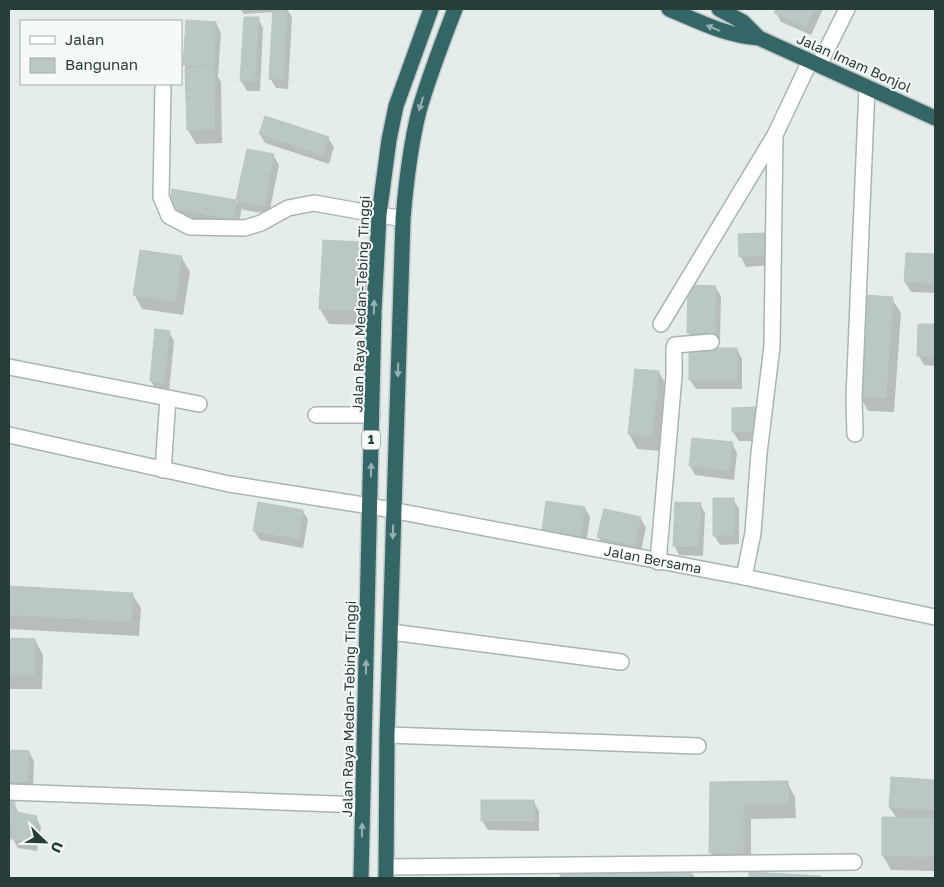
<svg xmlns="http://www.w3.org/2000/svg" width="944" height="887" font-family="'Golos Text',sans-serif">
<rect width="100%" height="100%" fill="#e5edeb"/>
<!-- shadow -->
<path fill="#0003" d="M240,9H287L292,17L288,89L276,88L270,78L274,12L244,14Z
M777,9H823L811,35L781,22L776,12Z
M258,18L263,28L260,91H247L241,81Z
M216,23L221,33L218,77L221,82L222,143L196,144L188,130L187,69L184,65Z
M260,134L328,138L334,147L329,164L265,143Z
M248,150L273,155L279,165L269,214L243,210L242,207L238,228L176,217L170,208L236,201L237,204Z
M765,234L770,244L771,265L746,267L741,257L740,236Z
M325,242L359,244L368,258L364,325L329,324L320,309Z
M907,254L935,256V293L911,292L905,282Z
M182,258L190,272L183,315L142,309L134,294Z
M715,287L721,296L720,342H694L688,332Z
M892,299L901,313L894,412L868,411L860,396Z
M919,325H935V366L924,365L919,356Z
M169,332L174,341L169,392L156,391L151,381Z
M737,349L742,359V389H696L690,380Z
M659,372L667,387L660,451L637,449L629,434Z
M733,409L762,441H739L733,432Z
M732,443L737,453L734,480L695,475L690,466Z
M733,499L739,509V544L720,545L714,535Z
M700,504L705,513L703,556L679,555L674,545Z
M585,508L590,517L586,545L548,540L543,530Z
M303,511L308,520L303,548L260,540L254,531Z
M641,519L646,528L640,555L604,547L598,537Z
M9,587L132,594L141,608L139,636L9,629Z
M9,640H35L43,655L42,689H9Z
M9,751L29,752L34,761L33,791L9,790Z
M892,779L935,781V871L891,870L883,856L897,819L890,808Z
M787,782L795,797L796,818L751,819V867H719L711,853V783Z
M533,801L539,811V831L488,830L482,821Z
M9,802L14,803L19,814L36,817L41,827L37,851L18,848L13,839H9Z
M562,870H690L695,878H562Z
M750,874L820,877L821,878H750Z"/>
<!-- building -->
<path fill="#bbc7c4" stroke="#b8c6c3" d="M273,9H287L284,80L269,79Z
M776,9H814L806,27L774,13Z
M244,17H259L255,82L240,81Z
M186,20L216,22L214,67L183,65Z
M214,67L215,129L187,130L185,68Z
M265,116L329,137L323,155L259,134Z
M247,149L274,154L264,206L236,200Z
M172,189L236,200L233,219L169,208Z
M765,233L767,256L739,257L738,234Z
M323,240L360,242L356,311L319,309Z
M140,250L182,256L175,302L133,295Z
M906,253L935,254V284L904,282Z
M688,285L716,286L715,333H687Z
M865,295L893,297L886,398L858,397Z
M918,324H935V357L917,356Z
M155,329L170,331L164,383L150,381Z
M689,348H737V380H689Z
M635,369L659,371L652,437L628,434Z
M757,407V432H732V408Z
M692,438L733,442L729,471L689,466Z
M713,498H734V535L713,536Z
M546,501L585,507L581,536L542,531Z
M258,502L303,510L299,539L253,531Z
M675,502L701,503L698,547L673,546Z
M604,509L641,517L634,546L597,537Z
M9,586L133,593L131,622L9,615Z
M9,638L35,639L34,675H9Z
M9,750L29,751L28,782L9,781Z
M891,777L935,780V810L889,808Z
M788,781V804H744L743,853H709L710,782Z
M481,800H534V821H481Z
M9,801H15L13,831L9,830Z
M16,812L37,816L32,842L11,839Z
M882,817L935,818V857L882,856Z
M691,868V878H560V869Z
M749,872L821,876V878H749Z"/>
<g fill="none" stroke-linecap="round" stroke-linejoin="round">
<!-- minor casing -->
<g stroke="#a8b5b3" stroke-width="18">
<g id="minor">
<path d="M819,65L847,9"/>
<path d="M163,84L161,197L169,216L190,227L245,228L261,223L288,208L314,203L403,219"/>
<path d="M661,324L775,135L810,61"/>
<path d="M9,367L199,404"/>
<path d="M316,415H372"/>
<path d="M855,434L854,398L867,87"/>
<path id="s1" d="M9,435L229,484L370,506L744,577L935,617"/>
<path d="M163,470L168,398"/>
<path d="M658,562L674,376V348L675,345L711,342"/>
<path d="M744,577L753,533L759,453L772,346L775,135"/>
<path d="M391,632L621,662"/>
<path d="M387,735L698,746"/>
<path d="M9,792L362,805"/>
<path d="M386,867L854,862"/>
</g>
</g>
<!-- highway casing -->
<g stroke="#c2c9c8" stroke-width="18">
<path id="highway" d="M669,9C700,22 724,35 759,38L935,118
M719,9L743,22L759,38
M361,878L374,311L379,215L389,140L396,106L431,9
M386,878L387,735L403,219C406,183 410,147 419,111C429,76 442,43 455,9"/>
</g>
<!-- minor -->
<use href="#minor" stroke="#fff" stroke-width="15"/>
<!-- highway -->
<use href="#highway" stroke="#356666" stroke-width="15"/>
</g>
<!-- one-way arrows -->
<defs><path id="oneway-solid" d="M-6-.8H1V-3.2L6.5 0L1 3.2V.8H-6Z" transform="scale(1.25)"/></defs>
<g fill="#95b0af">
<use href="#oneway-solid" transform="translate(713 28) rotate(-158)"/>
<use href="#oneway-solid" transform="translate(421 104) rotate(107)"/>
<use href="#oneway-solid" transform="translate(374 307) rotate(-88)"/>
<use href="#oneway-solid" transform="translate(398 370) rotate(92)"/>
<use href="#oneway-solid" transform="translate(371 470) rotate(-89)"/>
<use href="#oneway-solid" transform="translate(393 532) rotate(91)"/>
<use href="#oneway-solid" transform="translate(366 667) rotate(-89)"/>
<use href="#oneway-solid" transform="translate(362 830) rotate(-89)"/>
</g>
<g text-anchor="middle" stroke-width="4" stroke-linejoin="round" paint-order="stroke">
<!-- shield labels -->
<rect fill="#f5f9f8" stroke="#647574" stroke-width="1" x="362" y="430.5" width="18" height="19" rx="4"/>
<g font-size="12" font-weight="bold" fill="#263d3b">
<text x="371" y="444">1</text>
</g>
<!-- street labels -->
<g font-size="14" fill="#263d3b" stroke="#f5f9f8">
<text transform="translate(854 63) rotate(24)" y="5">Jalan Imam Bonjol</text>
<text transform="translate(361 304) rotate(-88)" y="5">Jalan Raya Medan-Tebing Tinggi</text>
<text dy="5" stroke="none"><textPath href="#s1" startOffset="656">Jalan Bersama</textPath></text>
<text transform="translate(349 709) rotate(-89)" y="5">Jalan Raya Medan-Tebing Tinggi</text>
</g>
</g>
<!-- border -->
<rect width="944" height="887" fill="none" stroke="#263d3b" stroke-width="20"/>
<!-- legend -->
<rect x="20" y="20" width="162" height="65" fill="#f5f9f8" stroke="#a2aeac"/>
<rect x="30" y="36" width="25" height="8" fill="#ffffff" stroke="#a2aeac"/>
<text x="65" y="45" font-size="15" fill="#263d3b">Jalan</text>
<rect x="30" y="58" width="25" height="15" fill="#bbc7c4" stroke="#a2aeac"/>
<text x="65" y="70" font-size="15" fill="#263d3b">Bangunan</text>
<!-- north arrow -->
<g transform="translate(45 842) rotate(113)" stroke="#f5f9f8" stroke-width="4" paint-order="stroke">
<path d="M0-4L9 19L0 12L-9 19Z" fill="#263d3b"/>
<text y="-8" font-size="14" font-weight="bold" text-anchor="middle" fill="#263d3b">U</text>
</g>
</svg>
